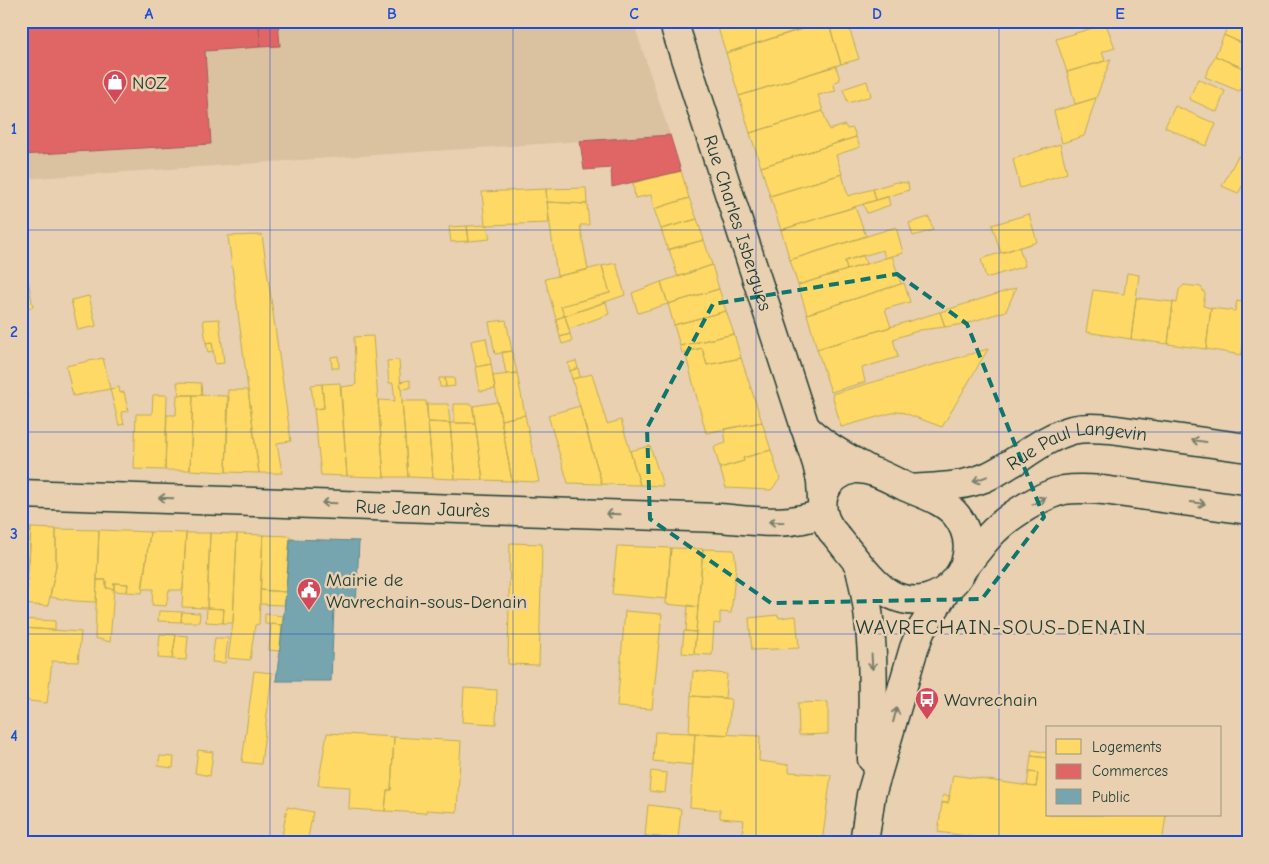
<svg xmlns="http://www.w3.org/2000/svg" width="1269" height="864" font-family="'Comic Neue',sans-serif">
<rect width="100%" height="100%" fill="#e9d0b1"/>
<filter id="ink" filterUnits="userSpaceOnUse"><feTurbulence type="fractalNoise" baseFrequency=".02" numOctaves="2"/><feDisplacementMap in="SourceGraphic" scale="10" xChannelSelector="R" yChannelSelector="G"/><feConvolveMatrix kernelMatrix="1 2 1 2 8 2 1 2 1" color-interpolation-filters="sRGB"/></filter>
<g filter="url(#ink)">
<!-- built -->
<path fill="#dac1a0" d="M21,21H633L670,135L21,179Z"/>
<!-- homes -->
<path fill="#ffd966" stroke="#bcaa57" d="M716,21H742L718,28Z
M742,21H825L726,53L718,28Z
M828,21L841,64L739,96L726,53Z
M828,21H847L859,59L841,64Z
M1230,21H1238L1248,25V46L1224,35Z
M1106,24L1115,48L1102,52L1105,61L1067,72L1056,39Z
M1224,35L1248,46V70L1215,56Z
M1215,56L1248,70L1239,91L1205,77Z
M1111,59L1096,98L1075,104L1067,72Z
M836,66L840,80L833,83L836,91L818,95L823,111L750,133L739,96Z
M1198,79L1225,91L1217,112L1189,99Z
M867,81L871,96L848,103L843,89Z
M1096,98L1084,136L1062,143L1054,111Z
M1175,106L1216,124L1206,146L1165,127Z
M823,111L829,130L845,125L847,129L853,128L856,137L761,167L750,133Z
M856,137L860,147L836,155L842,174L770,196L761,167Z
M1060,144L1067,173L1020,188L1013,159Z
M1238,156L1248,163V177L1238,193L1222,186Z
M681,171L689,198L654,209L651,195L635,198L633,183Z
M842,174L848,196L873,189L876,200L781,230L770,196Z
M896,182L908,183L909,190L876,200L873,189Z
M586,188L587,204L547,202L546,189Z
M546,189L549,223L485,225L482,192Z
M888,197L890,205L867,213L863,204Z
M689,198L697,219L661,229L654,209Z
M547,202L587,204L589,225H580L588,270L557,276Z
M855,207L866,236L790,260L781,230Z
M1029,214L1037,242L1001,253L992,225Z
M929,217L933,230L913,236L909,223Z
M697,219L704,240L668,250L661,229Z
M487,225L490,239L469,241L467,226Z
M467,226L469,241L451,242L449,227Z
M896,227L903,253L885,258L883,250L845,261L847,270L798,285L790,260Z
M262,235L291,441L277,443L282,473H259L228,236Z
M704,240L712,265L678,277L669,249Z
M21,244L33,307L21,309Z
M1019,247L1025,266L986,278L981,259Z
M863,255L866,264L847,270L845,261Z
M892,256L901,284L807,314L798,285Z
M616,263L625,295L564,316L561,306L610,293L602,266Z
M712,265L719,289L668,304L661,282Z
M602,266L610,293L561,306L564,316L556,319L545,279Z
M1127,273L1139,275L1131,339L1086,332L1093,290L1124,294Z
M661,282L668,304L638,313L632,293Z
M904,283L910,302L885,309L891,327L817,349L807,314Z
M1184,285L1201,287L1205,294L1203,306L1211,308L1206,349L1168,344L1173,302L1177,303L1179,290Z
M1016,288L1006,311L964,324L945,327L940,312Z
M719,289L726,311L674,325L668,304Z
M89,296L96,326L78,330L71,300Z
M1136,298L1173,302L1168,344L1131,339Z
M1237,301L1248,303L1242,355L1206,349L1211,308L1235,311Z
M606,302L609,314L569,329L565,316Z
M726,311L734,334L680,346L674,325Z
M940,312L945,327L920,330L893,339L898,357L862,368L865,382L831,392L817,349Z
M1247,313H1248V356L1242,355Z
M565,316L570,334L560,337L556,319Z
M219,319L224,363L215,364L212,342L206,343L203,320Z
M506,320L512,351L495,354L489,322Z
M570,334L572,341L562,344L560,337Z
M734,334L741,358L707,365L702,348L682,353L680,346Z
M373,336L384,477L347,476L341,387L356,385L354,337Z
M486,338L491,364L476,367L471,341Z
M212,342L213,351L208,352L206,343Z
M702,348L707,365L741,358L762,422L706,433L685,352Z
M988,349L942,427L899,411L841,427L832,394Z
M512,351L517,373L506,374L502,352Z
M338,356L339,368H332L331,357Z
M103,358L110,389L73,396L66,366Z
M399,360L402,401L408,477H384L378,400L395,401L393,383H389L387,361Z
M576,361L578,368L570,371L568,363Z
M491,364L495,389L480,391L476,367Z
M578,368L580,377L572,379L570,371Z
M21,371H23L28,399L21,401Z
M517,373L525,415L501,420L493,376Z
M592,374L607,424L621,420L640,485L602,484L572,379Z
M439,378H445L446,387H440Z
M445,378H454L455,386L446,387Z
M410,380V388L401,389L400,382Z
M177,382L201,383L202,395H179Z
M340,383L347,476L321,475L314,409L324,408L322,384Z
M322,384L324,408L314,409L311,385Z
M119,387L120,393L124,392L128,411L121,412L124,424L119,425L110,389Z
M228,390H248L259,473L226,472Z
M153,395H167L165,470L134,469L136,414H152Z
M177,395H193L190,470H165L167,415H176Z
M193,395L229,396L226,472L190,470Z
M402,401H426L433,478L408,477Z
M498,402L501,420L512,481L483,480L473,406Z
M427,404H448L450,423L428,422Z
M454,404H472L475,423H454Z
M580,406L582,416L602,484L568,483L548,415Z
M525,415L539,482L512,481L501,420Z
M428,422L450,423L455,479L433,478Z
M762,422L771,450L743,458L744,461L720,468L714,447L726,443L724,429Z
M450,423H475L483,480L455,479Z
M21,428L25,449H21Z
M650,446L663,486L640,485L630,451Z
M771,450L780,479L771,490L726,488L720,468L744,461L743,458Z
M21,528H31L29,563H21Z
M31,528L56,529V566L48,606L21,604V589L27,591Z
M56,529L99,530L96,602L75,601L50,597L56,566Z
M99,530L150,532L142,593L127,592L128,584L114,583V589L106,588V580H97Z
M150,532L186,533L183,590H169L166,606L152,605L153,589H142Z
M186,533H210L207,608L182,607Z
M210,533L237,534L233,623H223L224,609L207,608Z
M237,534L263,535L259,624L255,625L250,660L228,658L233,623Z
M263,535L290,536L286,592L260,590Z
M510,543L542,544L539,665L508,664Z
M617,546L671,548L667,599L612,594Z
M671,548L703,549L698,607L666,604Z
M703,549L734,550L736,566L731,613L720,612V624L714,623L712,655L694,654Z
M97,580H106V588L114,589L110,642L95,638Z
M114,583L128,584L127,592L114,591Z
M260,590L286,592L284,605L260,604Z
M688,605L698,607L696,632L686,631Z
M207,608L224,609L223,623L206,622Z
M159,611L182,612L181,622L158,621Z
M625,611L662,614L652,709L617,707Z
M182,612L200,613L199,622H181Z
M265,614L283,616L282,625L265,624Z
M778,615L779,618L796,616L799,648L752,650L749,618Z
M21,619L55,621V630L21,628Z
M271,624L282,625L280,651L269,650Z
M21,628L81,632L78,662L52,661L47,703L21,700Z
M684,631L696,632L694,654L682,653Z
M160,634L176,635L172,659L158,658Z
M176,635L188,636L186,660L172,659Z
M215,638H228L225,663L212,662Z
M254,671L272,673L261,764L242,762Z
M693,671L727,674L725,698L691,696Z
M464,688L497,690L496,724L462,722Z
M691,696L731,699L728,735L689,733Z
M828,702V734L799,735L798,703Z
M655,732L695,733L693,765L653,761Z
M327,733L394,737L391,790H387L385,811L349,809L350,787L318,785Z
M695,733L760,736L759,761L789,765V772L831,775L822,843H742L744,820L720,818V810L690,807Z
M394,737L461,741L457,812L426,810V813L385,811L387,790H391Z
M198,750L213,752L210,776L195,773Z
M1032,750L1048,753V758L1031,756Z
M160,756L174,757L173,768L158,766Z
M1031,756L1048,758V815H1166L1162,843H1018L938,832L942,803H948L953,775L1036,787L1038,773L1029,772Z
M651,771L667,773L665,793L649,791Z
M1029,772L1038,773L1036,787L1027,786Z
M943,795L950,796L948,803H942Z
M648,805L681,809L678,839L645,836Z
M287,807L313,812L307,843H281Z
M645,836L657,837L717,843H644Z"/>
<!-- shops -->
<path fill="#e06666" stroke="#a65a57" d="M21,21H259L260,47L205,51L211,144L21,155Z
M259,21H278L280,46L260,47Z
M670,135L681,171L612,187L611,168L584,170L580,141Z"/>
<!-- public -->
<path fill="#76a5af" stroke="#5c868a" d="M290,539L359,541L356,608L334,607L331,681H276L284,613Z"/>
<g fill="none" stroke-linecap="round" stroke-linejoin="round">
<!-- minor casing -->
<g stroke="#1f3d34" stroke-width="31">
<g id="minor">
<path id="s1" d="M912,489C936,487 961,487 984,478C1014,466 1039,439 1072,430C1084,427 1097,428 1110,429L1248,448"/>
<path id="s2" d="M21,494L719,518C756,521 788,527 823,513"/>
<path d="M964,567C974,555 983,542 994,531C1010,515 1042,495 1064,490C1077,488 1090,489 1103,490L1248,510"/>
</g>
</g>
<!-- secondary casing -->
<g stroke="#1f3d34" stroke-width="31">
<g id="secondary">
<path id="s3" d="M673,21L817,464L821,481L822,500"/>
<path d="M804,426C822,445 844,456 867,469"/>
<path d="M854,469C871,468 888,478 904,486C921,494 944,500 956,515C991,558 941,619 892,595C872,585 848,549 832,531C813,506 823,476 854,469Z"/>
<path d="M859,565C876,628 873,694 872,759"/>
<path d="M864,843L871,795L914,648L921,630L945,592"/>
</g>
</g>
<!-- minor -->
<use href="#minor" stroke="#e9d0b1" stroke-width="28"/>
<!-- secondary -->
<use href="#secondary" stroke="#e9d0b1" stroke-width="28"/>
</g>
<!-- one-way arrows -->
<defs><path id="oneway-shaft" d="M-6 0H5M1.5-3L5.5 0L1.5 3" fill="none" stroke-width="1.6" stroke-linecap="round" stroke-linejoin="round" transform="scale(1.25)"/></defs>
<g stroke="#7a7f6c">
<use href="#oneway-shaft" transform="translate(1199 441) rotate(-172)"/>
<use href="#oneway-shaft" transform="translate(980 479) rotate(159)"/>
<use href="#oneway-shaft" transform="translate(166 498) rotate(-178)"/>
<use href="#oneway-shaft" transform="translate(1039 501) rotate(-29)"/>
<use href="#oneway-shaft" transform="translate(329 503) rotate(-178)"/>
<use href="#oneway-shaft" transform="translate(1198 503) rotate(8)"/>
<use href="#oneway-shaft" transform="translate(613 514) rotate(-178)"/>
<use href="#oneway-shaft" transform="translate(776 522) rotate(-178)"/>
<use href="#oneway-shaft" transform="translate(872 662) rotate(87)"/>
<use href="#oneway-shaft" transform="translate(895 715) rotate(-75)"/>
</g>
</g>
<!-- marked area -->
<path fill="none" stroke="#0f766e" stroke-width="4" stroke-dasharray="10 6" stroke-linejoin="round" d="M897,274L967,324L1044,517L982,599L771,603L650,519L647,428L713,304Z"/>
<!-- grid -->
<path fill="none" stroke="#1d4ed8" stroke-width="1" stroke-opacity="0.55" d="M270,21V843M513,21V843M756,21V843M999,21V843M21,230H1248M21,432H1248M21,634H1248"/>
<!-- icons -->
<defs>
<g id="shop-pin" transform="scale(1.25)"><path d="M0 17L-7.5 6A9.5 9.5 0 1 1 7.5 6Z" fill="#d1495b" stroke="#e9d0b1"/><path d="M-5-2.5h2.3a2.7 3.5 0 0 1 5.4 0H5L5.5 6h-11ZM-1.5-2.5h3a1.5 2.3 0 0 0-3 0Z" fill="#fff"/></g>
<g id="civic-pin" transform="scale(1.25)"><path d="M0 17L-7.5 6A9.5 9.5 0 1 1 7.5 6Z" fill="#d1495b" stroke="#e9d0b1"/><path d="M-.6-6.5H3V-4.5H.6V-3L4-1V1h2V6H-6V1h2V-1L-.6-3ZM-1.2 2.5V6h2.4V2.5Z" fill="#fff"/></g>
<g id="bus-pin" transform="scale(1.25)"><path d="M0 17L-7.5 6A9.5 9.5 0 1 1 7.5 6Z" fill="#d1495b" stroke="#e9d0b1"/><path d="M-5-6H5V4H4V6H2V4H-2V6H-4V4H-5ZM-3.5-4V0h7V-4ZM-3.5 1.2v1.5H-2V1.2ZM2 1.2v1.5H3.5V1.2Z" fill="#fff"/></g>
</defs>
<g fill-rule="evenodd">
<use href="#shop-pin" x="115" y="82"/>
<use href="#civic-pin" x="309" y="590"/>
<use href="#bus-pin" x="927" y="699"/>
</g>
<g text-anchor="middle" stroke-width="5" stroke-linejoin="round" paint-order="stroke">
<!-- poi labels -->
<g font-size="19" fill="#1f3d34" stroke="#e9d0b1" text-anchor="start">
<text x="132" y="89">NOZ</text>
<text x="326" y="586">Mairie de<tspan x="326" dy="22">Wavrechain-sous-Denain</tspan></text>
<text x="944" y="706">Wavrechain</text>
</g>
<!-- street labels -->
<g font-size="19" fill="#1f3d34" stroke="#e9d0b1">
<text dy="7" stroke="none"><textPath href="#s3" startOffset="212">Rue Charles Isbergues</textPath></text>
<text dy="7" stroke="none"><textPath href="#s1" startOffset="175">Rue Paul Langevin</textPath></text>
<text dy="7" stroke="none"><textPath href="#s2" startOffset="402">Rue Jean Jaurès</textPath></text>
</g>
<!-- quarter labels -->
<g font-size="21" letter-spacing="1" fill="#1f3d34" stroke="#e9d0b1">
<text x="1001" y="634">WAVRECHAIN-SOUS-DENAIN</text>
</g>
</g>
<!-- margin -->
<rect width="1269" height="864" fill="none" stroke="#e9d0b1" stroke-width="55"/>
<!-- legend -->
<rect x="1046" y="726" width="175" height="90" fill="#e9d0b1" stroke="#98957f"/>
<rect x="1056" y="739" width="25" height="15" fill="#ffd966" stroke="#98957f"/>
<text x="1092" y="752" font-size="15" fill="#1f3d34">Logements</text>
<rect x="1056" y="764" width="25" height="15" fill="#e06666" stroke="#98957f"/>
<text x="1092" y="776" font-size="15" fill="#1f3d34">Commerces</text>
<rect x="1056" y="789" width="25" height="15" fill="#76a5af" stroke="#98957f"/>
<text x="1092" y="802" font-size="15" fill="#1f3d34">Public</text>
<rect x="28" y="28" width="1214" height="808" fill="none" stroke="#1d4ed8" stroke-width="2"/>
<g font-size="16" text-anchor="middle" font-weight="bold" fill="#1d4ed8">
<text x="149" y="19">A</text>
<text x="392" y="19">B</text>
<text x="634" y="19">C</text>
<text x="877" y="19">D</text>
<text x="1120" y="19">E</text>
<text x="14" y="134">1</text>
<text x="14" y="337">2</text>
<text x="14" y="539">3</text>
<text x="14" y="741">4</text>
</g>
</svg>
